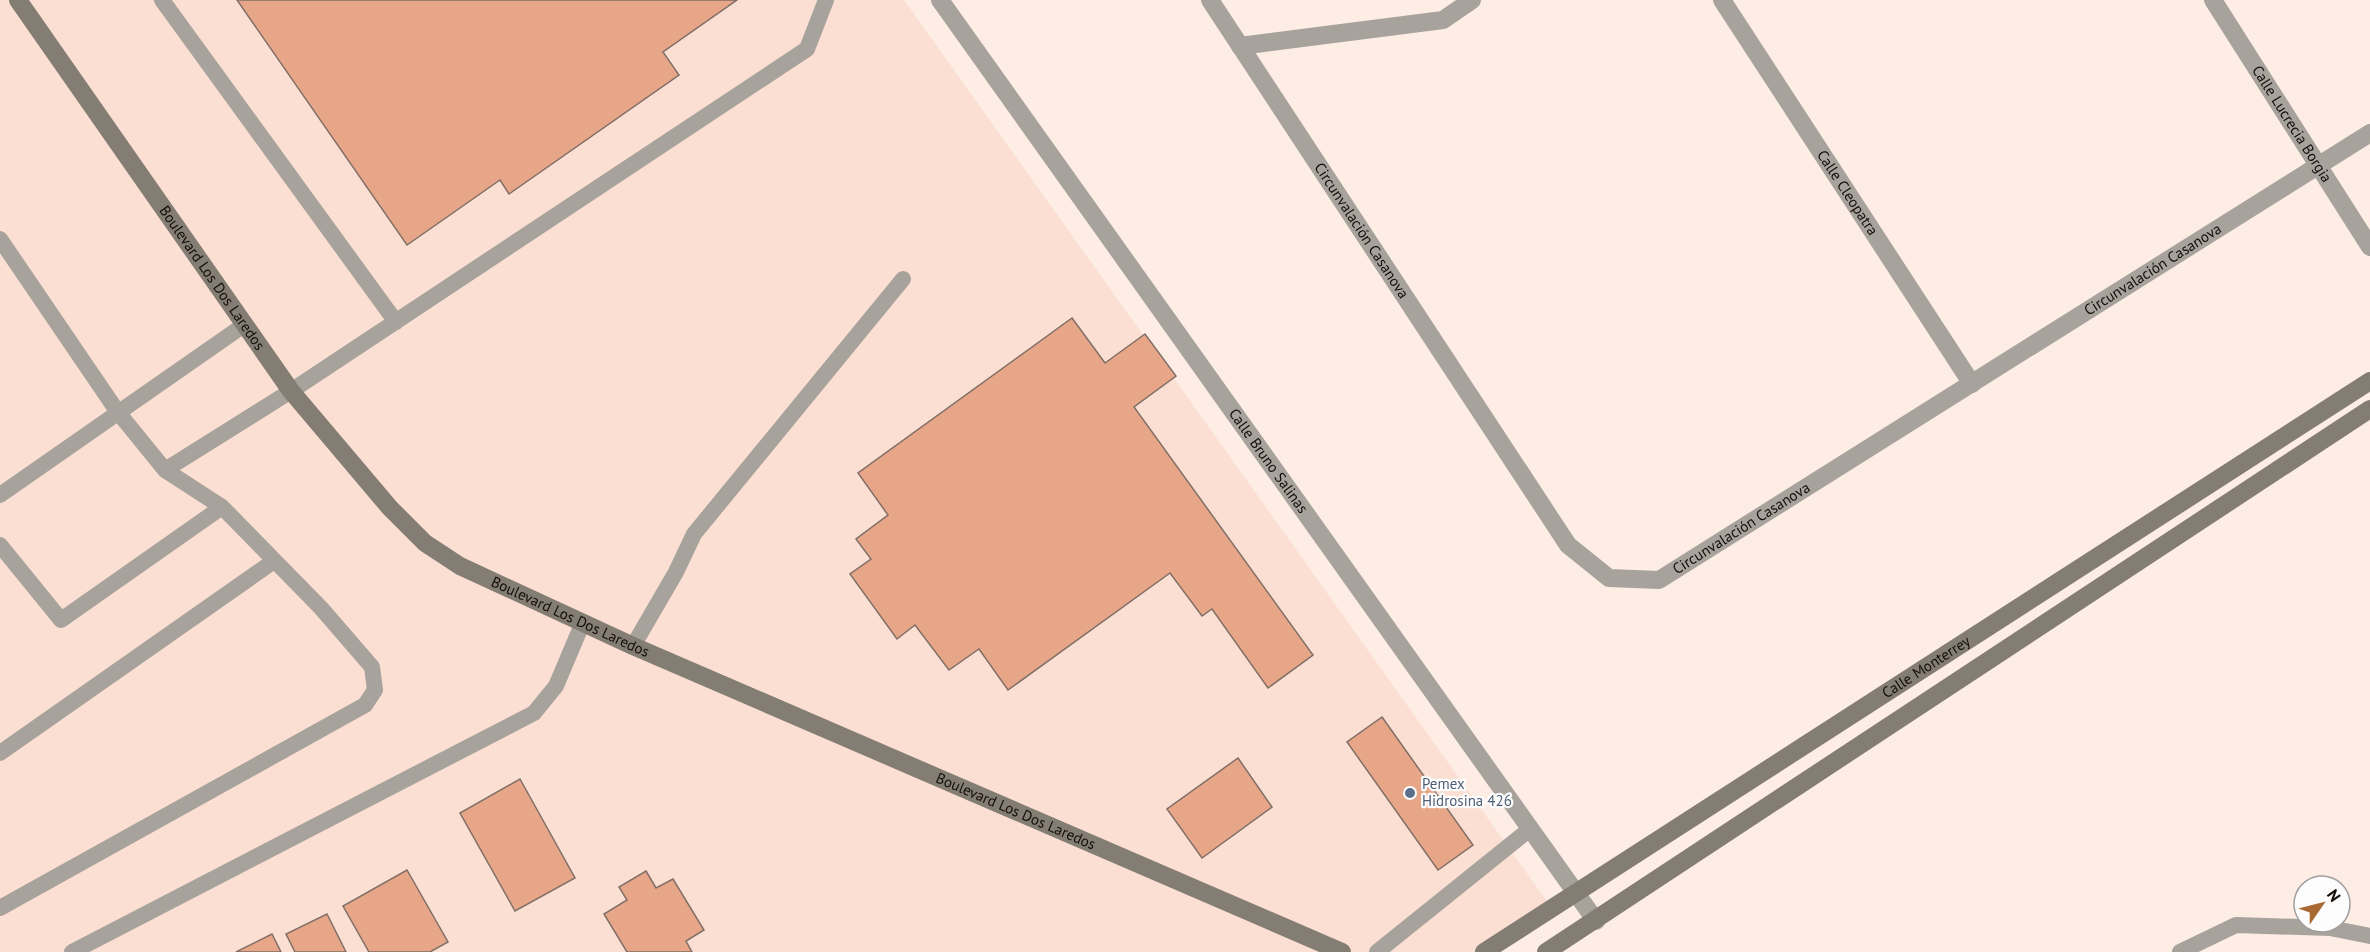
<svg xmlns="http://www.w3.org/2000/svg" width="2370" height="952" font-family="'PT Sans',sans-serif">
<rect width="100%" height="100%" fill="#fdede5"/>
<!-- built -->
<path fill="#fadfd2" d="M0,0H904L1551,907L1481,952H0Z"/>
<!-- building -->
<path fill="#e8a688" stroke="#806f67" stroke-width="1.5" d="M237,0H737L663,52L679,75L509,194L500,180L407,245Z
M1072,318L1105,363L1145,334L1176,376L1134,407L1313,655L1268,688L1212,609L1202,616L1170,573L1008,690L979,649L949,670L915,625L897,639L850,574L871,559L856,539L888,515L858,473Z
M1382,717L1473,845L1438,870L1347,742Z
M1238,758L1272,807L1202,858L1167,809Z
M520,779L575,878L515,911L460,813Z
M407,870L448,942L430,952H369L343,906Z
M646,871L656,888L673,879L704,930L686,941L692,952H627L604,914L627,900L619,887Z
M327,914L346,952H295L286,934Z
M272,934L281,952H236Z"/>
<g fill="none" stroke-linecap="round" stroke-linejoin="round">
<!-- lane -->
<path stroke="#a7a29b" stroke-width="16" d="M162,0L396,322
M0,239L117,411L165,470L222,507L321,608L372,667L375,690L365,705L0,908
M165,470L291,391L807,49L826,0
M0,495L244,325
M0,545L61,620L222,507
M633,646L676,572L694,534L903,279
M0,753L274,561
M72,952L534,713L556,686L583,622
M1377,952L1530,829
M2180,952L2236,925L2330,928L2370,936"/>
<!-- street -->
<g stroke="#a7a29b" stroke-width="18">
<path id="s1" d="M940,0L1596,921"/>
<path id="s2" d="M1210,0L1568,545L1609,578L1659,580L2370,133"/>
<path id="s3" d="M1722,0L1972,384"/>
<path id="s4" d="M2213,0L2370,247"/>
<path d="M1240,46L1443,20L1472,0"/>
</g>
<!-- secondary -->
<g stroke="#847d73" stroke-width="18">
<path id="s5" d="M18,0L291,391L390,508L425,543L460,566L633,646L1342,952"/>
<path id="s6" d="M1484,952L2370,381"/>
<path d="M1546,952L2370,409"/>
</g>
</g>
<!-- markers -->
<circle fill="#5c6f8a" stroke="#fdfdfd" stroke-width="2" cx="1410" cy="793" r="6"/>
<g text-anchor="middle" stroke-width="4.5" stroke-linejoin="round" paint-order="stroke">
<!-- street labels -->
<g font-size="15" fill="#140d0a" stroke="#fdfdfd">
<text dy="5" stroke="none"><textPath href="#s4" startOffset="147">Calle Lucrecia Borgia</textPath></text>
<text dy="5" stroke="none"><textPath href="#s3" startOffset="230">Calle Cleopatra</textPath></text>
<text dy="5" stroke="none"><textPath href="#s2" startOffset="276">Circunvalación Casanova</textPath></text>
<text dy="5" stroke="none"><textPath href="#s2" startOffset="1338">Circunvalación Casanova</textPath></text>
<text dy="5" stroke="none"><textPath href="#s5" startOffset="339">Boulevard Los Dos Laredos</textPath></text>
<text dy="5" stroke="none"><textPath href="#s1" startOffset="566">Calle Bruno Salinas</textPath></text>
<text dy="5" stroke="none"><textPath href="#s2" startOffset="852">Circunvalación Casanova</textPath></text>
<text dy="5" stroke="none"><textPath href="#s5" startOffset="843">Boulevard Los Dos Laredos</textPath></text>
<text dy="5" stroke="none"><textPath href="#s6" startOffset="526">Calle Monterrey</textPath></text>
<text dy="5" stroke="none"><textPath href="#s5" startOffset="1329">Boulevard Los Dos Laredos</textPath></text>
</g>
<!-- service labels -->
<g font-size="15" fill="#4e5e75" stroke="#fdfdfd" text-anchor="start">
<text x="1422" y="789">Pemex<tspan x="1422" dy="17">Hidrosina 426</tspan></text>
</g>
</g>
<!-- north arrow -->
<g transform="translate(2322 904) rotate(55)"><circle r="28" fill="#fdfdfd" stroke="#a09d9c" stroke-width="1.5"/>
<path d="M0-4.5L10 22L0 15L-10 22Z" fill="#a96932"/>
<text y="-9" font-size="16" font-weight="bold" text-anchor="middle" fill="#140d0a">N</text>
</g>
</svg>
